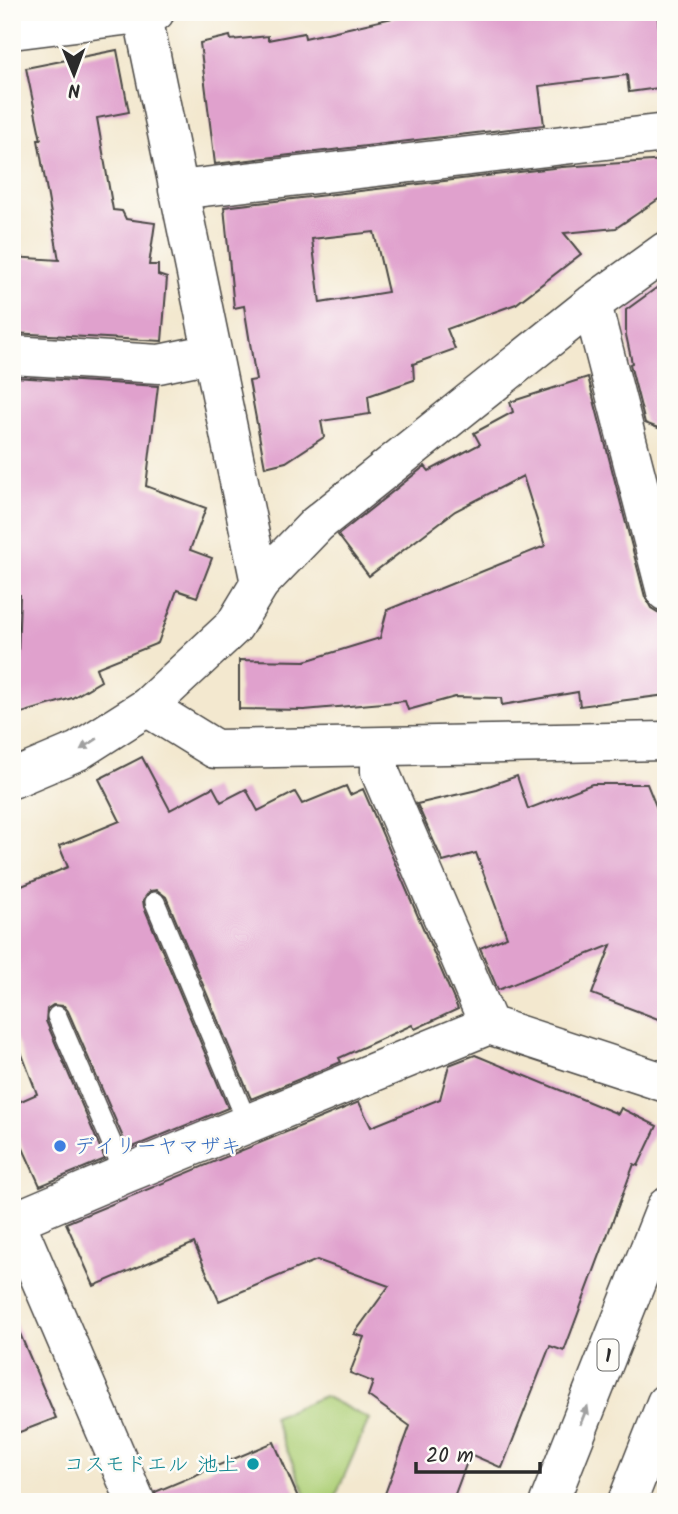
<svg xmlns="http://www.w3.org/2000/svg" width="678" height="1514" font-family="Kalam,'Klee One',sans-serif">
<rect width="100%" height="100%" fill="#fdfcf7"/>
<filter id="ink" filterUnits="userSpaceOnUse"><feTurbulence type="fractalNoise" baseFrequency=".0143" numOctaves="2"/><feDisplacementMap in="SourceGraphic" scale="14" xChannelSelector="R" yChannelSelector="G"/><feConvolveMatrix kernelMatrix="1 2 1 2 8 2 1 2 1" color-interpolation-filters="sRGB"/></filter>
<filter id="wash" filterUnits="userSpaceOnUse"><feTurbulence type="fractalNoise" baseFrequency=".00686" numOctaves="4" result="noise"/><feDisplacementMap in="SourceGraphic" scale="28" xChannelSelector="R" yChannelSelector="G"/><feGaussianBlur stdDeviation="1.57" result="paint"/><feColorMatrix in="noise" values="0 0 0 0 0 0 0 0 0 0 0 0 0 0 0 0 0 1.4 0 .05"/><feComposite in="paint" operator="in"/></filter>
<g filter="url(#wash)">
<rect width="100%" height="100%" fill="#f3e8cf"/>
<!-- green -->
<path fill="#afd078" stroke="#6d7e52" stroke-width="2" d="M324,1396L369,1419L333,1502H309L273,1417Z"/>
<g id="blocks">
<!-- building -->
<path fill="#e0a1cd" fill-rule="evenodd" d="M476,12H657L666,87L629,92L627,75L539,86L544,125L215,164L200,43L230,36L231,40L268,36V40L304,33L305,38L401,16Z
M117,50L129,112L97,118L113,210L122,211L126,219L155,223L149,265H158V275L167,278L162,341L12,333V257L59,260L38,140H41L26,68Z
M666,160V194L616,228L564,233L581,254L516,304L447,329L455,349L413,364L414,380L368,396L370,414L321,421L324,437L286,462L265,467L249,381L256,380L244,306L234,308L224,207L562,167ZM374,232L388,292L320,303L312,239Z
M666,281V431L645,423L630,364L632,363L626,335V310Z
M14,377L158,386L146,486L206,508L190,550L212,558L197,597L177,590L158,643L96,668L101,681L72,698L12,716V661L18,659L20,595H12Z
M588,377L645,597L651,608L659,613H666V695L580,706L578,692L502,705L501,698L455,697L408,710L405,701L304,710L239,709V660L305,661L380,638L387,610L545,546L523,476L455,511L369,576L338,535L425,466L429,471L480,444L474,433L513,412L510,402Z
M142,757L170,810L213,787L221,802L246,789L258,811L295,792L302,804L346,786L350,795L363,789L458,1009L415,1029L412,1025L339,1058L341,1062L251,1099L166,897L157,890L150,891L143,900L144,907L228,1108L128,1149L68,1011L64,1006L53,1005L47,1009L46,1021L105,1159L40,1186L12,1124V1105L37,1094L12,1028V890L68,867L59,846L120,821L99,779Z
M517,776L528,809L592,784H647L666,831V1022L592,994L611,945L498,990L480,948L507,937L476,853L443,862L417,804L477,790Z
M475,1055L618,1114L621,1108L657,1126L638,1166L634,1164L564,1351L550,1346L502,1468L470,1454L452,1502H382L410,1426L368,1396L373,1382L350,1373L364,1337L354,1334L389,1286L317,1260L219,1301L194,1243L94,1286L66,1223L359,1102L371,1127L440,1099L449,1065Z
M12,1315L56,1418L12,1435Z
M274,1442L300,1502H157L155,1492Z"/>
</g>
</g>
<g filter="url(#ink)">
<use href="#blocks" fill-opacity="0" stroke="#494744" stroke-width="2"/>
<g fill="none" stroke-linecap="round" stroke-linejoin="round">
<!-- service casing -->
<g stroke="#494744" stroke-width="22">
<path id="service" d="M155,902L248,1124
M57,1016L125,1174"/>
</g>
<!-- minor casing -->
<g stroke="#494744" stroke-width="41">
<path id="minor" d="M178,190L666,133
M592,304L666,592
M12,355L159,364L211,353
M380,748V772L489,1025
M12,779L78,751L147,707L234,626L260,583L317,524L592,304L666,251
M12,1222L125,1174L489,1025L666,1083"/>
</g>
<!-- tertiary casing -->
<g stroke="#494744" stroke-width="41">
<path id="tertiary" d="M142,12L260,583
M12,30L155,12
M147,707L215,749L666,741
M12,1213L136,1502"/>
</g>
<!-- trunk casing -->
<g stroke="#494744" stroke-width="41">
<path id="trunk" d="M549,1502L666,1207
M627,1502L666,1403"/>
</g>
<!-- service -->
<use href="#service" stroke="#fff" stroke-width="19"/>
<!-- minor -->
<use href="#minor" stroke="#fff" stroke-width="38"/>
<!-- tertiary -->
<use href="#tertiary" stroke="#fff" stroke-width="38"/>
<!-- trunk -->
<use href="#trunk" stroke="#fff" stroke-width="38"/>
</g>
<!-- one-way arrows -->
<defs><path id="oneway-solid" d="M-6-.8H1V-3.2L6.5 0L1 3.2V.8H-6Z" transform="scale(1.75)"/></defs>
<g fill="#a0a0a0">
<use href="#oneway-solid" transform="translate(89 744) rotate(147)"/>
<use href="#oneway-solid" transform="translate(584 1415) rotate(-68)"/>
</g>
</g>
<!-- markers -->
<circle fill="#3f7fe0" stroke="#fdfcf7" stroke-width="2.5" cx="60" cy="1146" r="7"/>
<circle fill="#0f9aa8" stroke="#fdfcf7" stroke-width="2.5" cx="253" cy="1464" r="7"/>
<g text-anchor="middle" stroke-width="5" stroke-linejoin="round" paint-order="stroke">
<!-- shield labels -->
<rect fill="#fdfcf7" stroke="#6a6a68" stroke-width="2" x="597.5" y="1339.5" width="21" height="31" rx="5"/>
<g font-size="19" font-weight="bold" fill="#2b2b2b">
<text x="608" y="1362">1</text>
</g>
<!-- shop labels -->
<g font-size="21" fill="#366cbe" stroke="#fdfcf7" text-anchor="start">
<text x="74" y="1153">デイリーヤマザキ</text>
</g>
<!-- culture labels -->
<g font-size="21" fill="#0d838f" stroke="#fdfcf7" text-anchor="end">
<text x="239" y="1471">コスモドエル 池上</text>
</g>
</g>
<!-- margin -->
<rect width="678" height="1514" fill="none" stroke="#fdfcf7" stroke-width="42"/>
<!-- north arrow -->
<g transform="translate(74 74) rotate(179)" stroke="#fdfcf7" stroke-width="5" paint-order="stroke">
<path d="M0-5L12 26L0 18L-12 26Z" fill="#2b2b2b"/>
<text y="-10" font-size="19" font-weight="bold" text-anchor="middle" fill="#2b2b2b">N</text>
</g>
<!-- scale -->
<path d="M416 1462v10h124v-10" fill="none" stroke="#2b2b2b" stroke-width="3.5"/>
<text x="426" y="1462" font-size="21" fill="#2b2b2b" stroke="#fdfcf7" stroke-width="5" paint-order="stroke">20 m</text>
</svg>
